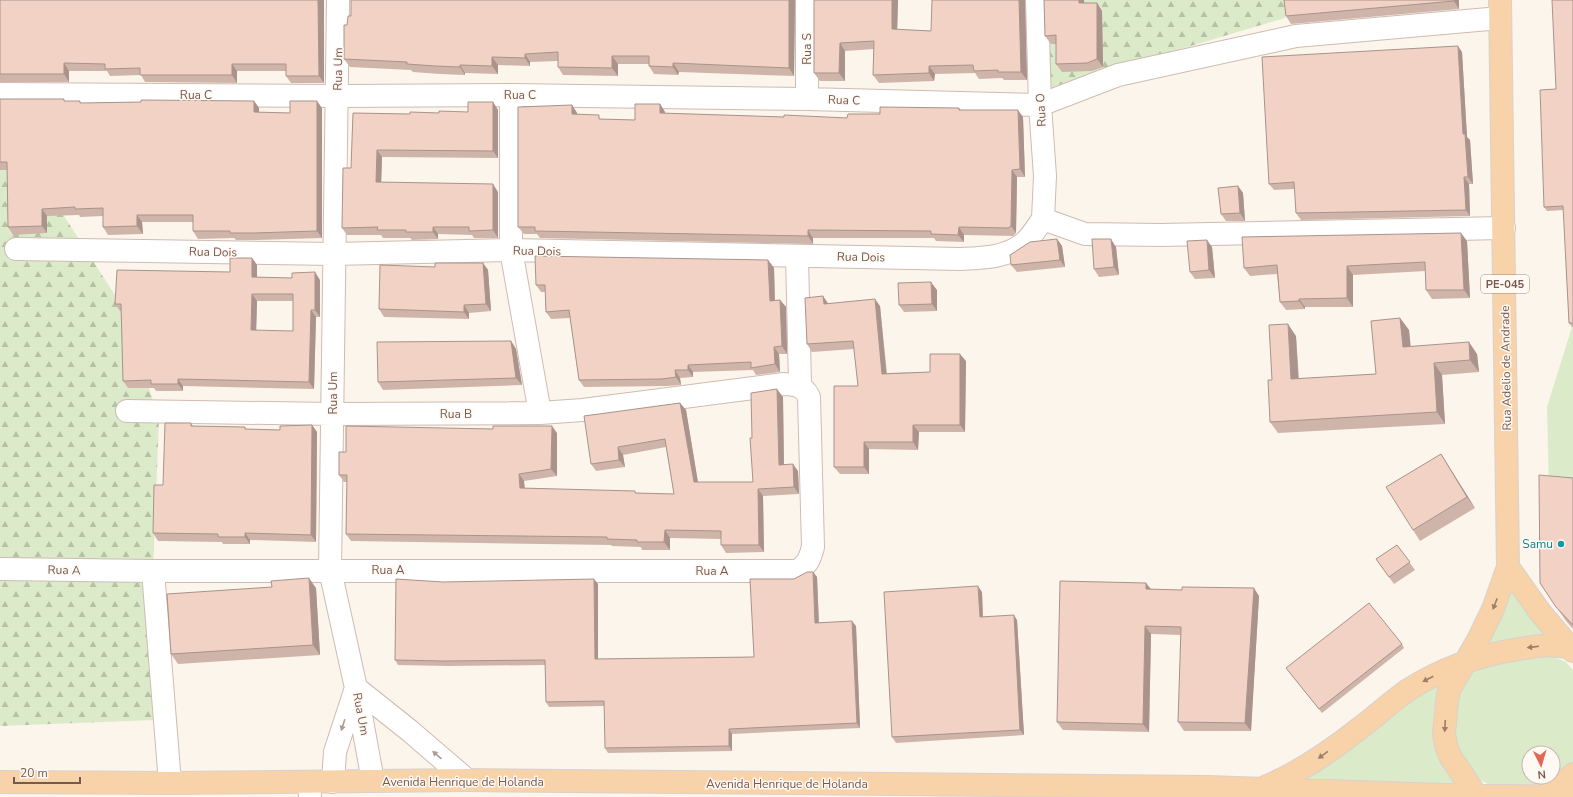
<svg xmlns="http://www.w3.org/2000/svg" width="1573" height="797" font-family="'Nunito Sans',sans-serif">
<defs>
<pattern id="forest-firs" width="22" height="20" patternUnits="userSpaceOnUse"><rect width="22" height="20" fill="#dbebca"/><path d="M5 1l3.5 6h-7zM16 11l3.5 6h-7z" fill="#b6c1a6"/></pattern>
</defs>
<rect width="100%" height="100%" fill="#fcf5ec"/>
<!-- green -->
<path fill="#dbebca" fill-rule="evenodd" d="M1572,327H1573V491L1549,489L1547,407Z
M1510,579L1561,642L1470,655Z
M1547,654L1566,662L1573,670V763L1559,778L1536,787L1498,790L1465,771L1450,721L1468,664ZM1529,753H1553V777H1529Z
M1440,677L1436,704L1470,790L1280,785Z"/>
<!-- forest -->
<path fill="url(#forest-firs)" d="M1047,0H1286L1285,18L1050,88Z
M0,117L124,309L159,420L153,571L155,720L0,726Z"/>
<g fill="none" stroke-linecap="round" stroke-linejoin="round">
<!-- minor casing -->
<g stroke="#cfbbb1" stroke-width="24">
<path id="minor" d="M338,0L330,570L356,688L373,781
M807,0V99
M1037,0L1040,105L1045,176L1043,219
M0,94L337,96L511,95L807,99L1040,105L1118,75L1296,36L1500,18
M511,95V250L540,413
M1043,219L1085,234L1161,235L1504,228
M16,249L333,254L511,250L960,259C982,258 1005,258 1023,244C1031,238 1037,227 1043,219
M797,256L800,385
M0,569L153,571H798C808,564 810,558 813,547L809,397C803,385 796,385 784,384L583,410L540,413L333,414L127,411
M153,571L170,783
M309,782L310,797
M333,782L335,752L356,688L410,731L467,780"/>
</g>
<!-- major casing -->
<g stroke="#d9d1ce" stroke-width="24">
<path id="major" d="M1508,567L1540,612L1573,651
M0,782L170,783L467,780L1208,787L1444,795L1573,797
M1267,786C1301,772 1331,751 1360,728C1376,716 1391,702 1408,690C1441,669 1480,655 1519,649C1536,646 1556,643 1573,649
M1476,795L1450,756L1446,745L1444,734L1447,702L1449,690L1478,640L1493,609L1508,567L1500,0
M1543,797L1559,787L1573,774"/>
</g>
<!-- minor -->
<use href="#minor" stroke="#fff" stroke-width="22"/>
<!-- major -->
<use href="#major" stroke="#f8d2a8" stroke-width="22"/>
</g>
<!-- wall -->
<path fill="#cfb5a9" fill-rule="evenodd" d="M0,0H324V83H291L286,76V71H237V83L145,82L141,75L110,76L107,71H69V82H0Z
M351,0H795L794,76L679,72L678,75L654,74L649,66V64H618V76L563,75L558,67V61L530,62V66L498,65V74L465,73V75L440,74L413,72L411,70L350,67L344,59L347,25L351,16Z
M814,0H898L897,30L931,31L1025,0L1027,80H1004L1002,78L979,79L975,73L935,74L934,81L879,83L873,75L874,49L845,51V81H820L814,73Z
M1044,0H1084V3H1097L1102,11L1103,67L1092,71L1062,72L1056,64V44H1051L1045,36Z
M1284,0H1459V9L1291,24L1286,16Z
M1573,0V327H1572L1569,323L1564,210L1547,211L1544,207L1556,89Z
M1462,52L1467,137L1470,140L1473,184H1469L1470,216L1301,220L1296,213L1295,189L1274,190L1269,184Z
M0,99L65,101L82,103L254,101L259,108V112L290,113L322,108V238L258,240H236L234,238L198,239L193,231V222H142L143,234L108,235L103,227V216L80,217L79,215L47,216V233L13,235L8,227L7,170H0Z
M493,102L498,110V158L382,157L381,182L498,192V238H474L472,235L438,234V239L412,240L410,238H383L381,235H347L342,228L351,168L410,114L468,112Z
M660,104L665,112V113L784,117L847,118L880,114L959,108L961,110L1023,117L1025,177H1017L1016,233L1013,236L964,235V242L936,241L934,238H813V244L540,238L537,234H524L518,227L572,105L577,113V114L602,119L635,120Z
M1238,186L1243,193L1245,221H1226L1221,214Z
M1057,239L1062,246L1065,267L1017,272L1011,265Z
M1467,241L1470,298L1432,299L1426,290V271L1353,275V307H1305V309L1286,310L1280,302L1277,274L1250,276L1244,268Z
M1116,247L1119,275L1099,277L1094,269Z
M1212,247L1215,278L1195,279L1190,272Z
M252,258L257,265V277L320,280V317H316L314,389L183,386V391H156L154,388H128L123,381L121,311H120L115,304L230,272ZM257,301H293V331H256Z
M768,260L774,268L775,300H780L786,307L787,354H779L780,372L756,375L753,370L693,372V377L680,378L681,385L667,386L584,387L579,380L570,318L551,319L546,312L545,292H541L536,285Z
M483,263L488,270L491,311L469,313V319L384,317L379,309L435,267Z
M937,290V311L904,312L899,305Z
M823,296L828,303L880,306L887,373L930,372L966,361L965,432H919L918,450L869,449V474H840L834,467L858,386L854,349L812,352L807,344Z
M1400,318L1409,330L1410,346L1477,354L1479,372L1442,375L1445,424L1278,433L1270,422L1272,380L1296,336L1299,379L1376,374Z
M511,341L516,349L522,385L383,390L378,382Z
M783,397L784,465L798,471L799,494L763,496L764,552L726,553L721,545V539L670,538V550H642L641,547L612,546L611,545L351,541L346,534L347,482H344L339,475L557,433V476L524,481L525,488L636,493L674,494L666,447L623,455L625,467L596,471L591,464L680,403L686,410L698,482H753L752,438Z
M191,423L193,426L245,427L246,429L280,430L312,425L317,432L316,542L250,540V544H223L222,542L158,541L153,533Z
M1441,454L1448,465L1475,508L1420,541L1413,530Z
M1573,478V629L1566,621L1540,583Z
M1397,545L1415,570L1394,584L1376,559Z
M813,572L817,577L819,623L856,626L860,728L732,734V751L608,753L605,748V706L549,707L546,702L545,665L448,666L398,665L395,660L443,582L598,584V659L754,657L794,579Z
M1146,583L1151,589L1259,596L1251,731H1184L1178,722L1181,635L1151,634L1149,732L1063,730L1057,722Z
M272,587L316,588L320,655L178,664L171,654Z
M982,592L983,617L1017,620L1024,735L896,743L892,737Z
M1402,644L1404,648L1322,713L1289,672Z"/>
<!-- shaded-wall -->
<path fill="#a9938a" d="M318,0H324V83L319,76Z
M789,0H795L794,76L789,68Z
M892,0H898L897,37L892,29Z
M1019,0H1025L1027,80L1021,72Z
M1079,0H1084L1085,11L1079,3Z
M1454,0H1459V9L1454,1Z
M1097,3L1102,11L1103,67L1097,59Z
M840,43L845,51V81L839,73Z
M1458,46L1462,52L1467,137L1470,140L1473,184L1468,177L1463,134Z
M525,54L530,62V66L525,58Z
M612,56L618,64V76L612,68Z
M492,57L498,65V74L492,66Z
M64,63L69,71V82L64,74Z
M673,63L679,72L678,75L673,67Z
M232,64L237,71V83L232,75Z
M460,65L465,73V75L460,67Z
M929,66L935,74L934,81L929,73Z
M254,101L259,108V119L254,112Z
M317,101L322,108V238L317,231Z
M493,102L498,110V158L493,151Z
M660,104L665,112V121L660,113Z
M572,105L577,113V122L572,114Z
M1018,110L1023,117L1025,177L1020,169Z
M377,150L382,157L381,189L376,182Z
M1012,170L1017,177L1016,233L1011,226Z
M1464,177L1469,184L1470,216L1466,210Z
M493,184L498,192V238L493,230Z
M1238,186L1243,193L1245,221L1240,213Z
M42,209L47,216V233L42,226Z
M137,215L142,222L143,234L137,226Z
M433,227L438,234V239L433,232Z
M959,227L964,235V242L958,235Z
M808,230L813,238V244L808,236Z
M1461,233L1467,241L1470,298L1464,290Z
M1057,239L1062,246L1065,267L1060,260Z
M1111,239L1116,247L1119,275L1114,267Z
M1207,240L1212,247L1215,278L1209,270Z
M252,258L257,265V285L252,277Z
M768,260L774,268L775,308L770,301Z
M483,263L488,270L491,311L486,304Z
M1347,266L1353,275V307L1347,298Z
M315,272L320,280V317L315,310Z
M931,282L937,290V311L932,304Z
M252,294L257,301L256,338L251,330Z
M823,296L828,304H824Z
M875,299L880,306L887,381L882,374Z
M1299,299L1305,307V309L1299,301Z
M780,300L786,307L787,354L782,346Z
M464,305L469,313V319L464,312Z
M311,310L316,317L314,389L309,382Z
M1400,318L1409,330L1412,359L1403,347Z
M1288,324L1296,336L1299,391L1291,379Z
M511,341L516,349L522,385L516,378Z
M1469,342L1477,354L1479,372L1470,360Z
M774,347L779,354L780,372L775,364Z
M960,354L966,361L965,432L960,425Z
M1434,363L1442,375L1445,424L1437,412Z
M688,365L693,372V377L688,370Z
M675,370L680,378L681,385L676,377Z
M178,379L183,386V391L178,384Z
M777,389L783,397L784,472L779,465Z
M680,403L686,410L699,489L694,482Z
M312,425L317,432L316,542L311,535Z
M913,425L919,432L918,450L913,442Z
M552,426L557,433V476L551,469Z
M864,442L869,449V474L864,467Z
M618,447L623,455L625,467L619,460Z
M1441,454L1448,465L1475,508L1467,497Z
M793,464L798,471L799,494L794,487Z
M519,474L524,481L525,496L520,488Z
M758,489L763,496L764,552L759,545Z
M665,530L670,538V550L664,542Z
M245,533L250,540V544L245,537Z
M813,572L817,577L819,628L815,623Z
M309,578L316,588L320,655L313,645Z
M594,579L598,584V664L595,659Z
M1146,583L1152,591L1146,589Z
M978,586L982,592L983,622L980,617Z
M1254,588L1259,596L1251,731L1245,723Z
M1014,615L1017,620L1024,735L1020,730Z
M852,621L856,626L860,728L857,723Z
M1145,626L1151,634L1149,732L1143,724Z
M729,729L732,734V751L729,746Z"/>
<!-- building -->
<path fill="#f1d2c5" stroke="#a9938a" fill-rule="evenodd" d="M0,0H318L319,76H286V64H232V75H140V68L105,69V64L64,63V74H0Z
M351,0H789V68L673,63V67L649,66V56H612V68L558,67V52L525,54V58L492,57V66L460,65V67L435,66L407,64V62L344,59V25H347L348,16H351Z
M814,0H892V29L931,31L932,0H1019L1021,72H998V70L974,71L973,65L929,66V73L873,75L874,41L840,43L839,73H814Z
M1044,0H1079V3H1097V59L1087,63L1056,64V35L1045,36Z
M1284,0H1454V1L1286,16Z
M1552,0H1573V323H1569L1563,206L1544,207L1540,90L1556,89Z
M1458,46L1463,134H1465L1468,177H1464L1466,210L1296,213L1294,182L1269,184L1262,57Z
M0,99H64V101H80V103L141,102V100L254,101V112L290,113V101H317V231L253,233H230V231H193V215H137V226L103,227V208L75,209V207L42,209V226L8,227L7,162H0Z
M468,102H493V151L377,150L376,182L493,184V230L469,231V227H433V232H406V230H377L378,227L342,228L343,168H351L353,113L410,114V112L439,113V111L468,112Z
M635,104H660V113L784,117V115L847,118L848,114H880V107L959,108V110H1018L1020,169L1012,170L1011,226L1008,228L959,227L958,235L931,234V231L808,230V236L535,231V227H518V107L572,105V114L599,115V119L635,120Z
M1238,186L1240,213L1221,214L1218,188Z
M1461,233L1464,290H1426L1425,262L1347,266V298L1299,299V301L1280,302L1277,265L1244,268L1242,237Z
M1057,239L1060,260L1011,265L1010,255L1030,242Z
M1092,239H1111L1114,267L1094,269Z
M1207,240L1209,270L1190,272L1187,241Z
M535,256L768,260L770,301L780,300L782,346L774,347L775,364L751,368V362L688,365V370H675L676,377L662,379L579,380L569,310L546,312L545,285H536Z
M230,258H252V277L292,278V273L315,272V310H311L309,382L178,379V384H151V380L123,381L121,304H115L117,270L230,272ZM252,294H293V331L251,330Z
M435,263H483L486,304L464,305V312L379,309L380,265L435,267Z
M931,282L932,304L899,305L898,283Z
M823,296L824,304L875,299L882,374L930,372V354H960V425H913V442H864V467H834V386H858L853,341L807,344L805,298Z
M1400,318L1403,347L1469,342L1470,360L1434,363L1437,412L1270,422L1268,380H1272L1269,325L1288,324L1291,379L1376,374L1371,321Z
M511,341L516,378L378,382L377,342Z
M777,389L779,465L793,464L794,487L758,489L759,545H721V531L665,530L664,542H637V540L607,539V537L346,534L347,475H339V452H346V426L493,429V426H552L551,469L519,474L520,488L635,491V493L674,494L665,439L618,447L619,460L591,464L584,416L680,403L694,482H753L750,438H752L751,393Z
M165,423H191V426L245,427V429L280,430V426L312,425L311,535L245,533V537H218V534L153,533L154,485H163Z
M1441,454L1467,497L1413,530L1386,487Z
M1539,475L1573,478V625L1556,607L1540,583Z
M1397,545L1410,562L1389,577L1376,559Z
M807,572H813L815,623L852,621L857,723L729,729V746L605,748L604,701L546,702L545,660L444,661L395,660L396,579L443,582L594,579L595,659L754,657L750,579H794Z
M309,578L313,645L171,654L167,594L272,587L271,581Z
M1060,581L1146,583V589L1182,590V587L1254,588L1245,723L1178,722L1181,627L1145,626L1143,724L1057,722Z
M978,586L980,617L1014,615L1020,730L892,737L884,592Z
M1369,603L1402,644L1319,709L1286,668Z"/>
<!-- one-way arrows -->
<defs><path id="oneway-solid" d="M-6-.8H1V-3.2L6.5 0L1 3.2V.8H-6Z"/></defs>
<g fill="#9e7d6a">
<use href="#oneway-solid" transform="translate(1495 604) rotate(111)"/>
<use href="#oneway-solid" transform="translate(1533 647) rotate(173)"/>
<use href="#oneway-solid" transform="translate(1428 679) rotate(153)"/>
<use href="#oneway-solid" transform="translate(1445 726) rotate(93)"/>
<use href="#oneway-solid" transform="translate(1323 755) rotate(144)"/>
</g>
<g fill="#ae9b95">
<use href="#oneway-solid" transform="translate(343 725) rotate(108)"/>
<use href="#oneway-solid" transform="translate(437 755) rotate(-139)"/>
</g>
<!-- markers -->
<circle fill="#0f9aa8" stroke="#fff9f3" stroke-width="1.5" cx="1561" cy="544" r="4"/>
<g text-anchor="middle" stroke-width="3" stroke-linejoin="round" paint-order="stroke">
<!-- shield labels -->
<rect fill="#fff9f3" stroke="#a08980" stroke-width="1" x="1481" y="275" width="48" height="18" rx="3"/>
<g font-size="11" font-weight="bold" fill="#78594f">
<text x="1505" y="288">PE-045</text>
</g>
<!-- street labels -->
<g font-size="12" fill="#78594f" stroke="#fff9f3">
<text transform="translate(807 49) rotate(-90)" y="4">Rua S</text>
<text transform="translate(338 69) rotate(-89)" y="4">Rua Um</text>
<text x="196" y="99">Rua C</text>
<text x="520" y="99">Rua C</text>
<text transform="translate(844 100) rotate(2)" y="4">Rua C</text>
<text transform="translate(1041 110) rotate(-93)" y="4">Rua O</text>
<text transform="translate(537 251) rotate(1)" y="4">Rua Dois</text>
<text transform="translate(213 252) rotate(1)" y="4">Rua Dois</text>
<text transform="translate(861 257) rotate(1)" y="4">Rua Dois</text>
<text transform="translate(1506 368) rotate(-91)" y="4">Rua Adelio de Andrade</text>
<text transform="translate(333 393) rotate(-90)" y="4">Rua Um</text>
<text x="456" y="418">Rua B</text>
<text transform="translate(64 570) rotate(1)" y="4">Rua A</text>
<text x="388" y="574">Rua A</text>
<text x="712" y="575">Rua A</text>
<text transform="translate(361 714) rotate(79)" y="4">Rua Um</text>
<text x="463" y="786">Avenida Henrique de Holanda</text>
<text x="787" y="788">Avenida Henrique de Holanda</text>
</g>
<!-- culture labels -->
<g font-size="12" fill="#0d838f" stroke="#fff9f3" text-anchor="end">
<text x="1553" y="548">Samu</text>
</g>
</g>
<!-- north arrow -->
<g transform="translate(1541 765) rotate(175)"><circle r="19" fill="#fff9f3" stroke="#c9b9b1"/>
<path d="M0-3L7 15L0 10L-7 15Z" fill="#e26756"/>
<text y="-6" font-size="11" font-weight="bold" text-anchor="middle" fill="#78594f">N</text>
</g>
<!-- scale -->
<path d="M14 777v6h66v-6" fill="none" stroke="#78594f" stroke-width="2"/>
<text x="20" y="777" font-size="12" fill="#78594f" stroke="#fff9f3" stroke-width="3" paint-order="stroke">20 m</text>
</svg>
